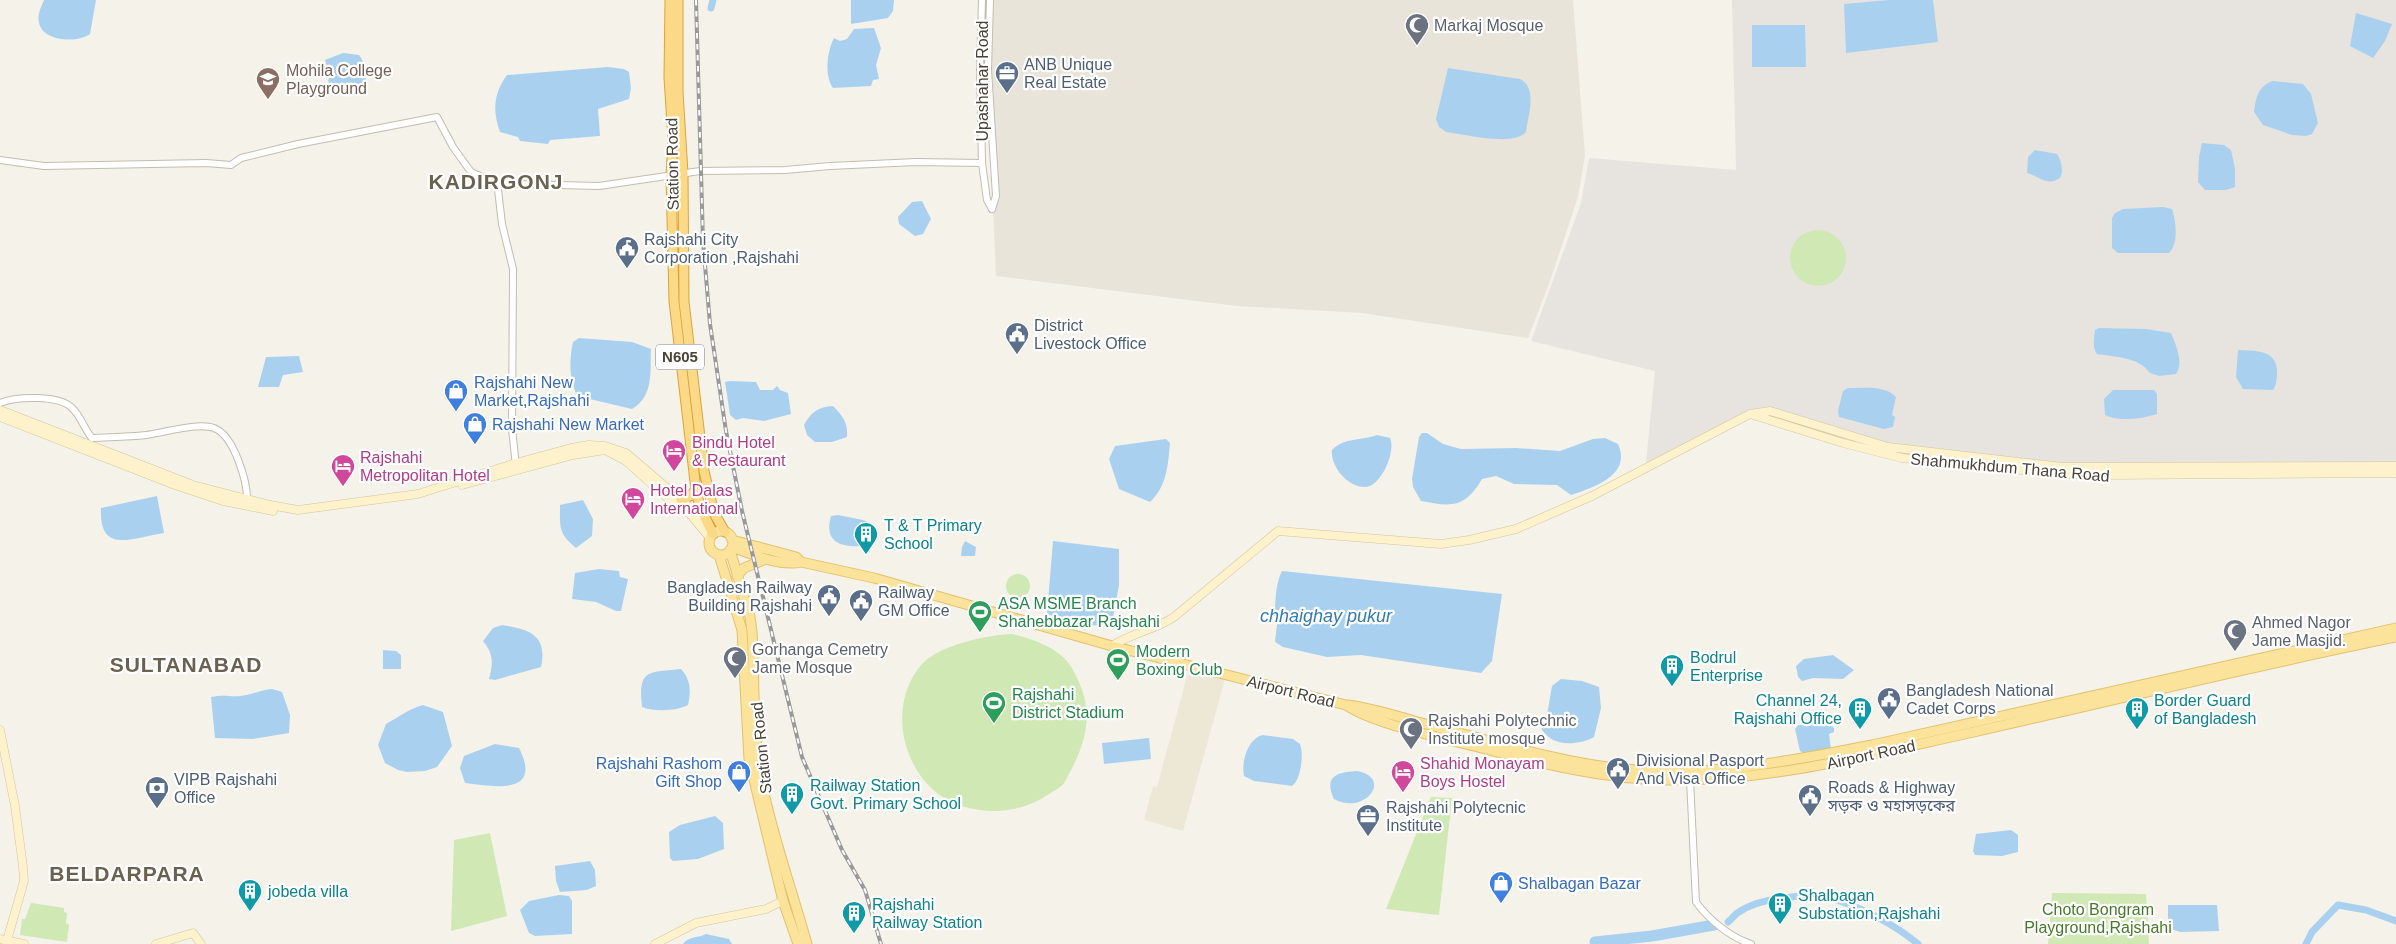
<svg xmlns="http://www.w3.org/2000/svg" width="2396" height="944" font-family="Arial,'Noto Sans Bengali',sans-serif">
<rect width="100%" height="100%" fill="#f5f2ea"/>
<!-- residential -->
<path fill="#e9e4d9" d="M984,0H1573L1585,156L1578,197L1550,281L1528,338L1362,313L1237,306L996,276Z"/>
<!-- industrial -->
<path fill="#e7e4df" d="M1732,0H2396V472H2065L1903,457L1754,415L1645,472L1655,371L1531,341L1581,203L1589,158L1736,170Z"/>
<!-- education -->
<path fill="#ede7d5" d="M1189,669L1225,679L1183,831L1144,820L1153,786L1157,787Z"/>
<!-- green -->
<path fill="#d0e8b4" d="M1790 258a28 28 0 1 1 56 0a28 28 0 1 1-56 0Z
M1006 586a12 12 0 1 1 24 0a12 12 0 1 1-24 0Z
M1012,634C1031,639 1048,644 1063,657C1072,665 1078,679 1082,690C1094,723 1081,754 1064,783C1062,786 1056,790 1052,792C1025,811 994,816 962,806C905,789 882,707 923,663C940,645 987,635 1012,634Z
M1431,797L1452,798L1439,915L1386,909Z
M490,833L507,916L451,931L454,840Z
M2052,893L2146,894L2149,944H2048Z
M31,903L64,908V912L67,913L66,923L69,925L67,942L20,935L22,919H25Z"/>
<!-- water -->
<path fill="#a9d1ef" d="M44,0H96L90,34C78,43 43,42 39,23C37,15 41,7 44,0Z
M851,0H894L893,11L888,18L851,24Z
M1888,0H1933L1938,42L1846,53L1844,4Z
M2356,13L2392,24L2385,41L2373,58L2350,46Z
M1752,25H1805L1806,67H1752Z
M874,28L881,48L876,65L879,79L873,80L871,86L833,88C824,75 827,52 834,38L840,41L847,39L854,29Z
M343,53L359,55C366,63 368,81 363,91L333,96L328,81L330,76L325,60Z
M608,67L624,69L629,72L631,88L629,99L598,109L600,136L550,140L548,144L520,141L518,137L500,132C492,110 494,93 507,75Z
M1448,68L1520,79C1538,88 1528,115 1526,132C1514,147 1464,134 1446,132L1439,127L1436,119Z
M2272,81L2303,84L2311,94L2318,123L2312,134L2306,136L2292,135L2263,125L2254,112C2256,97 2258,87 2272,81Z
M2202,143L2224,145L2231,150L2235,168V187L2226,190H2205L2198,182L2199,157Z
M2035,150L2057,154C2061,160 2064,171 2060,178C2047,187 2039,176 2027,173L2028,157Z
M922,201L931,219L923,234L915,236L899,224L898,217L912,202Z
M2163,207L2172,209C2176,221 2179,243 2169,253H2118L2112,248V218L2115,213L2123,209Z
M2099,328L2146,329L2171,333C2176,345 2184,362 2176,374L2159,376L2150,373C2139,357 2115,357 2097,354C2092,348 2094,338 2095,330Z
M579,338L632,342L651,349C650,372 654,396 632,409L577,396C569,377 569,361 573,342Z
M2238,350C2254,351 2276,349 2277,370C2277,377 2277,384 2273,390L2243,389L2236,377Z
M299,356L303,372L283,375L279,387H258L266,357Z
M730,381L756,382L760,390H773L777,386L780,390L788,393L791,414L764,421L743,418L736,420L730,415L725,382Z
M1848,388C1863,388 1886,385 1896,397L1892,415L1895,417L1893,427L1884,429L1839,417L1838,411L1843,391Z
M2113,390H2154L2157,394V414C2140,419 2121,422 2105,415L2104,399Z
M833,406C843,416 848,423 847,437L832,442H815L807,435L804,425C811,412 818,407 833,406Z
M1422,433H1427L1443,444L1461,449L1516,448L1560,451L1593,439L1605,438L1618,444C1632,475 1594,487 1571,495L1557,485L1514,484L1496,476L1482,479C1465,508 1452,507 1421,501L1413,487L1412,479L1419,437Z
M1377,435L1390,438C1396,451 1382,485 1366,487C1348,488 1330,466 1332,450C1345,437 1361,441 1377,435Z
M1166,439L1170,443C1168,465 1167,486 1150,502L1119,489L1109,459L1115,446Z
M157,496L164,533C131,538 99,555 101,508Z
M583,500L593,519L592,536L576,548C558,533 560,527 560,505Z
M838,515L863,520L874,524L876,533L872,545C849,548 822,548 831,516Z
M965,541L976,547L975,556H961L962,547Z
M1053,541L1119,549V585L1112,624L1083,626L1047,614Z
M599,569L619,571L620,577L628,579L621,611H616L596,602L572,599L575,573Z
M1282,571L1502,594L1492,661L1481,673L1361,655L1327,657L1283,647L1275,642L1277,624L1274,622C1276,605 1274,587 1282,571Z
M502,625C529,629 548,635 541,667L495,680L489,679C493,664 494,654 483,641L493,628Z
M383,650L396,651L401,655V669H383Z
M1833,655L1854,670L1843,679L1813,678L1802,681L1798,677L1796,666L1804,659Z
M681,669C691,680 691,691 688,705C676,711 655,712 642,707C638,668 648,673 681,669Z
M1561,679L1582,681L1599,687L1601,708L1594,737C1574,748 1542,746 1539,719L1547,715L1552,686Z
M272,689L282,692L290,715L289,733L253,739L215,738L211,697C225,694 229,697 240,696C249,695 262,690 272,689Z
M423,705L443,712L452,746L437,767L425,771L407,772L398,770L385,763L378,745L386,724C399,717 408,709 423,705Z
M1810,721L1830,725L1834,728V732L1829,734L1831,749L1805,754L1800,751L1795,729L1798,725H1809Z
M1263,735L1293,739L1300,744C1304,754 1301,780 1292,786L1254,781L1244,776C1241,762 1248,738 1263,735Z
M1149,738L1151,759L1104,764L1102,743Z
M495,744L519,748C543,795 495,787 465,783L460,768L464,756Z
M1357,771C1394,778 1364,816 1334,799C1323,776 1338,772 1357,771Z
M715,816L723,823L724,849L698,859L673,861L670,858L669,832L680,825Z
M2011,830L2018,835V852L2002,856L1975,855L1973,851L1976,834Z
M590,861L595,870L596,886L587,890L560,892L556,881L555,866Z
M559,895L569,896L572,901V934L535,936L529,933L520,910L529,901Z
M2168,905H2217L2219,931L2180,932L2168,928Z
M706,934L729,939L732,944H683C688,936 699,938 706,934Z"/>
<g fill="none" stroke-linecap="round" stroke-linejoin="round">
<!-- canal -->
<path stroke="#a9d1ef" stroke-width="7" d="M711,8L713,0
M1728,922C1732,919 1735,914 1739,912C1761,897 1813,892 1837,900C1866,910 1895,925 1918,944
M2306,944L2312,932L2338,905L2366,910L2396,921"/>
<!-- river -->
<path stroke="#a9d1ef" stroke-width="11" d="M1595,942L1652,936L1714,925"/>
<!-- tertiary casing -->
<g stroke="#c3bdb0" stroke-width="8">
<path id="tertiary" d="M982,0L980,70L982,163L987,200L992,209
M990,0L988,70L996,196L992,209
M0,160L44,166L206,163L231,165L241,158L298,144L437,117L453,147L471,172L489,180L518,184L599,186L700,171L785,170L830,166L916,162L982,163
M497,181L502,224L513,269L512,429L516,466
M0,403C16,396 60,395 72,408C81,416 84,429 92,438C110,437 128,437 146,435C163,433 198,422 214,428C234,435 248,483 247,502
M1690,780L1696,902C1709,920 1730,937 1751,944"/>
</g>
<!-- secondary casing -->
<g stroke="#d3c69b" stroke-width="9">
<path id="secondary" d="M0,410L193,485L270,505L298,510L418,494L516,463L571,448L589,445L605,446L626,453L686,504L708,529
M1750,414L1843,443L1902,458L2063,474L2108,475L2396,473
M0,417L175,485L223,501L273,511
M462,485L573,455L605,450L626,461L665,496L690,514L710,538
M1112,646C1131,633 1155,630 1174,617L1278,531L1441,544L1469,540L1516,529L1592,496L1750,414L1770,411L1888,447L2063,467L2396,466
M0,730L15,806L23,867L24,881L6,944
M0,939L24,944
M156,944L193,933L201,944
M655,944L696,923L766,909L783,901"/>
</g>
<!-- primary casing -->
<g stroke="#e2c16b" stroke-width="11">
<path id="primary" d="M709 543a12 12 0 1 1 24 0a12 12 0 1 1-24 0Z
M732,540L796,557L801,562
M732,547C752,554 780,567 801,562L874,578L1112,646L1346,705C1374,724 1439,737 1474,746C1537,762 1599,779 1665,780C1767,782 1869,755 1969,733C2111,701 2253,666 2396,637
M730,550L750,617L752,631C755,680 752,731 761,779C772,835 792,890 807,944
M719,555L742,630L749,759L783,901L798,944
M737,576L744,568L766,559
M1348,705C1371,708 1393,715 1414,721C1483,738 1553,762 1624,769C1708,778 1790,761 1872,745L2396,628"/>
</g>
<!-- trunk casing -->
<g stroke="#dba43e" stroke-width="11">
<path id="trunk" d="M670,0L669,78L673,139L671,176L674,301L696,490L700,507L713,534
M678,0V92L683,173L684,302L704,471L714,513L725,532
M681,500L690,496L696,490"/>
</g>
<!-- tertiary -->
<use href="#tertiary" stroke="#fff" stroke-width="6"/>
<!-- secondary -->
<use href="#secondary" stroke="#fdf2cc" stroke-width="8"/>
<!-- primary -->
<use href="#primary" stroke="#fce39c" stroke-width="9"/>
<!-- trunk -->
<use href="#trunk" stroke="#fcd986" stroke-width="9"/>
<!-- rail casing -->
<g stroke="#999" stroke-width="4">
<path id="rail" d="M696,0L703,241L710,324L726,431L742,511L802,757L842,850L865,890L881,944"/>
</g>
<!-- rail -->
<use href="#rail" stroke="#fff" stroke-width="2" stroke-dasharray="5.5" stroke-linecap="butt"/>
</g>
<!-- icons -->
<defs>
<g id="mosque-pin" transform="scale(1.25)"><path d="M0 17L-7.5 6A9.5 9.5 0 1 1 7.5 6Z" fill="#6b7280" stroke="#fff"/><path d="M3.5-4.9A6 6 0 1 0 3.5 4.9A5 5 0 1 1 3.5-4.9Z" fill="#fff"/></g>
<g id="office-pin" transform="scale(1.25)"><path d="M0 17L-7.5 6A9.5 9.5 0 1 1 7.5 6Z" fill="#5c6f8a" stroke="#fff"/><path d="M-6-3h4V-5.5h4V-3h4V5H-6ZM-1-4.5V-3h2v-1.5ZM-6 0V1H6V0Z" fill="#fff"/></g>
<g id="university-pin" transform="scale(1.25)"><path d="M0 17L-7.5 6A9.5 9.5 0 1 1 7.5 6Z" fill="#8d6e63" stroke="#fff"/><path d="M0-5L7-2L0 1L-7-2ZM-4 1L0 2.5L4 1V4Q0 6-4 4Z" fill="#fff"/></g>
<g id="civic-pin" transform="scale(1.25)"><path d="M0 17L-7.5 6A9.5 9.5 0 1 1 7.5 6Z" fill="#5c6f8a" stroke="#fff"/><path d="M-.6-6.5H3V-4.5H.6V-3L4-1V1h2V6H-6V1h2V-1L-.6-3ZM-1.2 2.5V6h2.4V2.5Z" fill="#fff"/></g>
<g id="shop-pin" transform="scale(1.25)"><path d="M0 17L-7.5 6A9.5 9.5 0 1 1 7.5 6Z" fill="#3f7fe0" stroke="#fff"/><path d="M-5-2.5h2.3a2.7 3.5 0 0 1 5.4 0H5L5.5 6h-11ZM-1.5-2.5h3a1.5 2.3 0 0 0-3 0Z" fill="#fff"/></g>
<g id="hotel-pin" transform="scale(1.25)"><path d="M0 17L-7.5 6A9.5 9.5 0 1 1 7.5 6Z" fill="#d1479c" stroke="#fff"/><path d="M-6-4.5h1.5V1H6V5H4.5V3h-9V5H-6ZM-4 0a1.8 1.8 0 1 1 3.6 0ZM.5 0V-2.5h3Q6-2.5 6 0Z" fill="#fff"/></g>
<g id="building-pin" transform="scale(1.25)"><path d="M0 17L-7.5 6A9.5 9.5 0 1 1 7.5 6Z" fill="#0f9aa8" stroke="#fff"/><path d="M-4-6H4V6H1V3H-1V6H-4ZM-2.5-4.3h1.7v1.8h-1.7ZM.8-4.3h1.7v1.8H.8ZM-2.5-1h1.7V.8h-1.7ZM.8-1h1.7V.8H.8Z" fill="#fff"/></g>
<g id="stadium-pin" transform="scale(1.25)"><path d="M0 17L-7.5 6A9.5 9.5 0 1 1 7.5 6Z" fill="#2e9e5b" stroke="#fff"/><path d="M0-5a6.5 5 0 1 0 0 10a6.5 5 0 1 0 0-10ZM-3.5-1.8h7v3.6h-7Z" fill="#fff"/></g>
<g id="bank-pin" transform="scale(1.25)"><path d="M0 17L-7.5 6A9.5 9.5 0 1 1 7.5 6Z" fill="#5c6f8a" stroke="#fff"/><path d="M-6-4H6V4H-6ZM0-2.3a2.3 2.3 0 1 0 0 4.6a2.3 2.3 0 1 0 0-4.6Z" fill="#fff"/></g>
</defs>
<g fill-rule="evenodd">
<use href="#mosque-pin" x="1417" y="25"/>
<use href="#office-pin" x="1007" y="73"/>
<use href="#university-pin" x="268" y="79"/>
<use href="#civic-pin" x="627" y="248"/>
<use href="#civic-pin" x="1017" y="334"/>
<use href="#shop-pin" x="456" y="391"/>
<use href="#shop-pin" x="475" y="424"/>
<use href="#hotel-pin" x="674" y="451"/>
<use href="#hotel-pin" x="343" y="466"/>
<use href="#hotel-pin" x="633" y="499"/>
<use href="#building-pin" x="866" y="534"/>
<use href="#civic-pin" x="829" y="596"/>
<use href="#civic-pin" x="861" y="601"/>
<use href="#stadium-pin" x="980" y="612"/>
<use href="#mosque-pin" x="2235" y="631"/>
<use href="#mosque-pin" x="735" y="658"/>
<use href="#stadium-pin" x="1118" y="660"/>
<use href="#building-pin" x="1672" y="666"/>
<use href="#civic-pin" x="1889" y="699"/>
<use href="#stadium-pin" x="994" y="703"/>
<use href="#building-pin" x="1860" y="709"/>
<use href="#building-pin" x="2137" y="709"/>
<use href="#mosque-pin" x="1411" y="729"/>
<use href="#civic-pin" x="1618" y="769"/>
<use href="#shop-pin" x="739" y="772"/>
<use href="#hotel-pin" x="1403" y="772"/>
<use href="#bank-pin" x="157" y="788"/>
<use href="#building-pin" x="792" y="794"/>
<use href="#civic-pin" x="1810" y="796"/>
<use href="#office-pin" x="1368" y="816"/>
<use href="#shop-pin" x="1501" y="883"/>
<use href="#building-pin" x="250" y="891"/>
<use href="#building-pin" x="1780" y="904"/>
<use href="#building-pin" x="854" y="913"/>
</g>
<g text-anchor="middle" stroke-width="4.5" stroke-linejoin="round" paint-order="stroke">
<!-- shield labels -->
<rect fill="#fff" stroke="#807b74" stroke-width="1" x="656" y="344.5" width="48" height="25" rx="4"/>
<g font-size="15" font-weight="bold" fill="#494338">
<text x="680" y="362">N605</text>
</g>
<!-- worship labels -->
<g font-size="16" fill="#5b616d" stroke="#fff" text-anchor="start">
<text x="1434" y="31">Markaj Mosque</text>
<text x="2252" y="628">Ahmed Nagor<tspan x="2252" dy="18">Jame Masjid.</tspan></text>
<text x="752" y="655">Gorhanga Cemetry<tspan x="752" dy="18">Jame Mosque</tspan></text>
<text x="1428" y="726">Rajshahi Polytechnic<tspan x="1428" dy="18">Institute mosque</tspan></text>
</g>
<!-- service labels -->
<g font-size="16" fill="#4e5e75" stroke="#fff" text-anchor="start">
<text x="1024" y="70">ANB Unique<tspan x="1024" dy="18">Real Estate</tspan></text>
<text x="644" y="245">Rajshahi City<tspan x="644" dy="18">Corporation ,Rajshahi</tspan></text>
<text x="1034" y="331">District<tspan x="1034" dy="18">Livestock Office</tspan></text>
<text x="812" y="593" text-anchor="end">Bangladesh Railway<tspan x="812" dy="18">Building Rajshahi</tspan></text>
<text x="878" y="598">Railway<tspan x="878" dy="18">GM Office</tspan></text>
<text x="1906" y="696">Bangladesh National<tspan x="1906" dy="18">Cadet Corps</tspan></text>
<text x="1636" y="766">Divisional Pasport<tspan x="1636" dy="18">And Visa Office</tspan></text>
<text x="174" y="785">VIPB Rajshahi<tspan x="174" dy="18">Office</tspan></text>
<text x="1828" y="793">Roads &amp; Highway<tspan x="1828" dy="18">সড়ক ও মহাসড়কের</tspan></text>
<text x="1386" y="813">Rajshahi Polytecnic<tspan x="1386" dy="18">Institute</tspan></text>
</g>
<!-- education labels -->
<g font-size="16" fill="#785e54" stroke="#fff" text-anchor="start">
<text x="286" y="76">Mohila College<tspan x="286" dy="18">Playground</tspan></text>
</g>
<!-- street labels -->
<g font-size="16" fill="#494338" stroke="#fff">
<text transform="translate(982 81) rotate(-90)" y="6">Upashahar Road</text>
<text transform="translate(672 164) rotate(-91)" y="6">Station Road</text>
<text transform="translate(2010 467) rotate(5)" y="6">Shahmukhdum Thana Road</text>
<text transform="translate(1291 691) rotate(14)" y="6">Airport Road</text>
<text transform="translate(761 748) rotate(-96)" y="6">Station Road</text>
<text transform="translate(1871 754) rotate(-12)" y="6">Airport Road</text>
</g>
<!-- shop labels -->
<g font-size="16" fill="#366cbe" stroke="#fff" text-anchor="start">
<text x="474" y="388">Rajshahi New<tspan x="474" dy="18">Market,Rajshahi</tspan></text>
<text x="492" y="430">Rajshahi New Market</text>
<text x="722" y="769" text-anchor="end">Rajshahi Rashom<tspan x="722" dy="18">Gift Shop</tspan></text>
<text x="1518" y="889">Shalbagan Bazar</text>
</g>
<!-- hotel labels -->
<g font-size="16" fill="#b23c85" stroke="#fff" text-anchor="start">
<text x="692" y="448">Bindu Hotel<tspan x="692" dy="18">&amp; Restaurant</tspan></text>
<text x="360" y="463">Rajshahi<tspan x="360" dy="18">Metropolitan Hotel</tspan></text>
<text x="650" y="496">Hotel Dalas<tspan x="650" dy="18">International</tspan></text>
<text x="1420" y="769">Shahid Monayam<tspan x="1420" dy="18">Boys Hostel</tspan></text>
</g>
<!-- culture labels -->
<g font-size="16" fill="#0d838f" stroke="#fff" text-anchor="start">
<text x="884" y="531">T &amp; T Primary<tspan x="884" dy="18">School</tspan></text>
<text x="1690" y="663">Bodrul<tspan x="1690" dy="18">Enterprise</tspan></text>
<text x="1842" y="706" text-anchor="end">Channel 24,<tspan x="1842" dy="18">Rajshahi Office</tspan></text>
<text x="2154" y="706">Border Guard<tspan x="2154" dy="18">of Bangladesh</tspan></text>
<text x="810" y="791">Railway Station<tspan x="810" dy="18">Govt. Primary School</tspan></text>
<text x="268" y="897">jobeda villa</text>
<text x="1798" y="901">Shalbagan<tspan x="1798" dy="18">Substation,Rajshahi</tspan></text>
<text x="872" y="910">Rajshahi<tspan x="872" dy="18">Railway Station</tspan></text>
</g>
<!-- leisure labels -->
<g font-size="16" fill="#27864d" stroke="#fff" text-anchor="start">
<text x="998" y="609">ASA MSME Branch<tspan x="998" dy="18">Shahebbazar Rajshahi</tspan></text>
<text x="1136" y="657">Modern<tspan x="1136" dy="18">Boxing Club</tspan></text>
<text x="1012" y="700">Rajshahi<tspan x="1012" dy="18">District Stadium</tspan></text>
</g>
<!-- park labels -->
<g font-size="16" fill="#487a2c" stroke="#fff">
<text x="2098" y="915">Choto Bongram<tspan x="2098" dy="18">Playground,Rajshahi</tspan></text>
</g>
<!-- water labels -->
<g font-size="18" font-style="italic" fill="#327ab4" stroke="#fff">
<text x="1326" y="622">chhaighay pukur</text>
</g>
<!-- district labels -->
<g font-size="21" font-weight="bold" letter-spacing="1" fill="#6b6150" stroke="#fff">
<text x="496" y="189">KADIRGONJ</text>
<text x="186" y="672">SULTANABAD</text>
<text x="127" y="881">BELDARPARA</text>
</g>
</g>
</svg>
